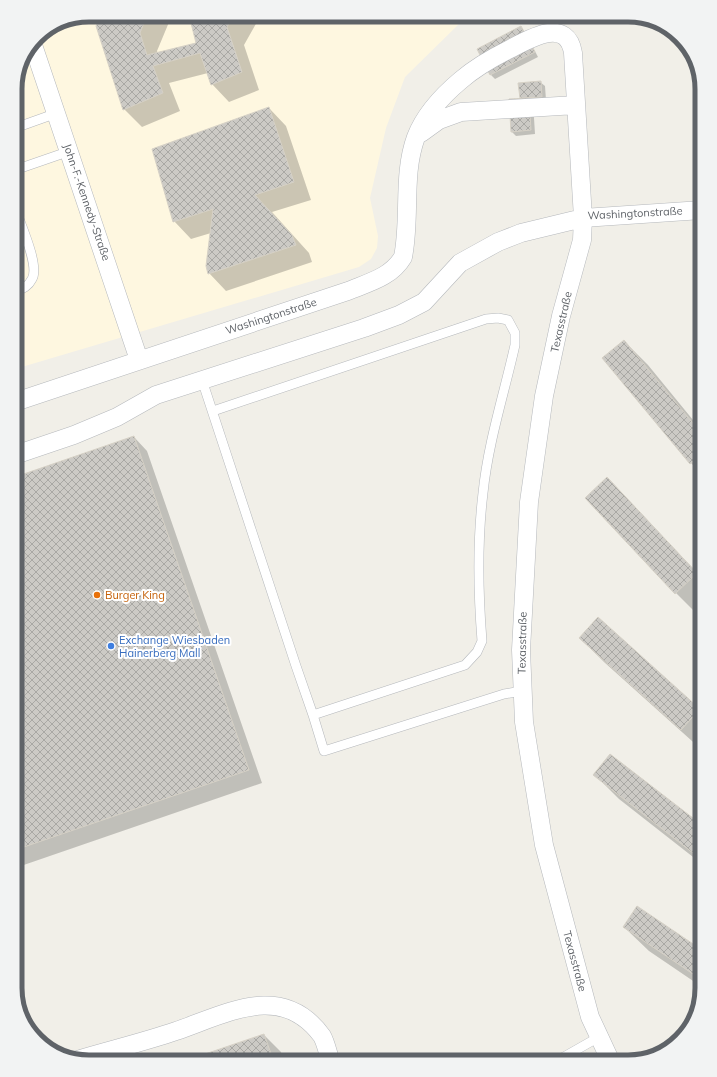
<svg xmlns="http://www.w3.org/2000/svg" width="717" height="1077" font-family="Mulish,sans-serif">
<defs>
<pattern id="building-cross-hatch" width="8" height="8" patternUnits="userSpaceOnUse"><rect width="8" height="8" fill="#cccac5"/><path d="M0 0l8 8M0 8l8-8" fill="none" stroke="#a9a8a4"/></pattern>
</defs>
<rect width="100%" height="100%" fill="#f1efe8"/>
<!-- commercial -->
<path fill="#fef7e0" d="M89,15H475L462,21L405,77L386,128L370,198L378,236L377,248L371,259L359,267L15,369V85L37,37L61,21Z"/>
<!-- shadow -->
<path fill="#0003" d="M103,15H172L157,51L158,54L198,43L197,15H261L244,45L259,90L229,102L212,84L208,73L169,83L180,111L142,127L124,109Z
M521,28L525,32L538,57L495,79L491,75Z
M540,82L545,86L546,100L533,102L535,134L516,136L512,132L521,99L519,84Z
M269,108L286,126L311,200L272,212L309,253L312,262L226,291L209,273L211,233L191,239L174,221Z
M624,341L648,365L702,431V474L691,463Z
M134,437L147,451L262,783L15,868V523Z
M631,503L702,578V615L700,617L676,593Z
M598,619L702,712V750L604,662L580,638Z
M595,775L702,827V864L619,799Z
M624,927L702,951V987L649,951Z
M264,1035L281,1052L284,1062H209Z"/>
<!-- building -->
<path fill="url(#building-cross-hatch)" stroke="#d6d1c6" d="M102,15H147L140,33L147,55L196,43L191,23L196,15H234L227,27L242,72L211,85L200,53L153,66L163,93L123,110L96,26Z
M521,26L535,52L490,75L477,49Z
M541,81L542,97L520,98L518,83Z
M529,98L531,130L511,132L509,99Z
M269,107L294,182L255,195L292,235L296,245L208,274L206,266L213,209L173,222L152,149Z
M624,340L702,434V454L690,464L602,358Z
M134,436L249,770L15,850V477Z
M607,477L697,573L675,594L585,498Z
M598,617L700,709L681,730L579,638Z
M610,754L702,825V860L593,775Z
M637,906L702,950V980L623,927Z
M264,1034L274,1062H208L205,1054Z"/>
<g fill="none" stroke-linecap="round" stroke-linejoin="round">
<!-- service casing -->
<g stroke="#b5b8bc" stroke-width="10">
<path id="service" d="M15,128L57,113
M15,170L70,151
M15,292C22,289 28,287 32,279C40,266 20,223 15,208
M202,380L296,666L313,715L324,751L504,694L522,691
M213,411L486,319L498,318L508,320L515,333V345C504,394 488,443 483,493C477,543 478,591 482,641L477,652L465,665L313,715
M555,1062L599,1037"/>
</g>
<!-- minor casing -->
<g stroke="#b5b8bc" stroke-width="19">
<path id="minor" d="M33,45L139,360
M421,133L439,120L461,112L576,105
M15,402L348,291C370,282 391,277 403,257C411,217 402,175 416,137C425,114 443,95 461,80C476,67 492,58 510,49C529,39 567,16 573,53L583,218L582,240L561,316L544,396L529,502L521,650L524,722L544,845L590,1017L611,1062
M15,455L74,435L117,417L156,395L364,328L399,315L424,302L460,263L498,242L521,233L583,218L702,210
M77,1060C110,1050 144,1042 176,1031C226,1014 282,981 322,1036C326,1043 328,1054 331,1062"/>
</g>
<!-- service -->
<use href="#service" stroke="#fff" stroke-width="9"/>
<!-- minor -->
<use href="#minor" stroke="#fff" stroke-width="18"/>
</g>
<!-- markers -->
<circle fill="#e8710a" stroke="#fff" stroke-width="1.5" cx="97" cy="595" r="4"/>
<circle fill="#3f7fe0" stroke="#fff" stroke-width="1.5" cx="111" cy="646" r="4"/>
<g text-anchor="middle" stroke-width="4" stroke-linejoin="round" paint-order="stroke">
<!-- street labels -->
<g font-size="11" fill="#5f6368" stroke="#fff">
<text transform="translate(87 202) rotate(71)" y="4">John-F.-Kennedy-Straße</text>
<text transform="translate(635 213) rotate(-3)" y="4">Washingtonstraße</text>
<text transform="translate(271 316) rotate(-18)" y="4">Washingtonstraße</text>
<text transform="translate(561 322) rotate(-77)" y="4">Texasstraße</text>
<text transform="translate(522 643) rotate(-89)" y="4">Texasstraße</text>
<text transform="translate(575 961) rotate(75)" y="4">Texasstraße</text>
</g>
<!-- food labels -->
<g font-size="11" fill="#c56008" stroke="#fff" text-anchor="start">
<text x="105" y="599">Burger King</text>
</g>
<!-- shop labels -->
<g font-size="11" fill="#366cbe" stroke="#fff" text-anchor="start">
<text x="119" y="644">Exchange Wiesbaden<tspan x="119" dy="13">Hainerberg Mall</tspan></text>
</g>
</g>
<!-- crop -->
<path d="M0 0H717V1077H0ZM89 22H628A67 67 0 0 1 695 89V988A67 67 0 0 1 628 1055H89A67 67 0 0 1 22 988V89A67 67 0 0 1 89 22Z" fill="#f2f3f3" fill-rule="evenodd"/>
<path fill="none" stroke="#5f6368" stroke-width="5" d="M89 22H628A67 67 0 0 1 695 89V988A67 67 0 0 1 628 1055H89A67 67 0 0 1 22 988V89A67 67 0 0 1 89 22Z"/>
</svg>
